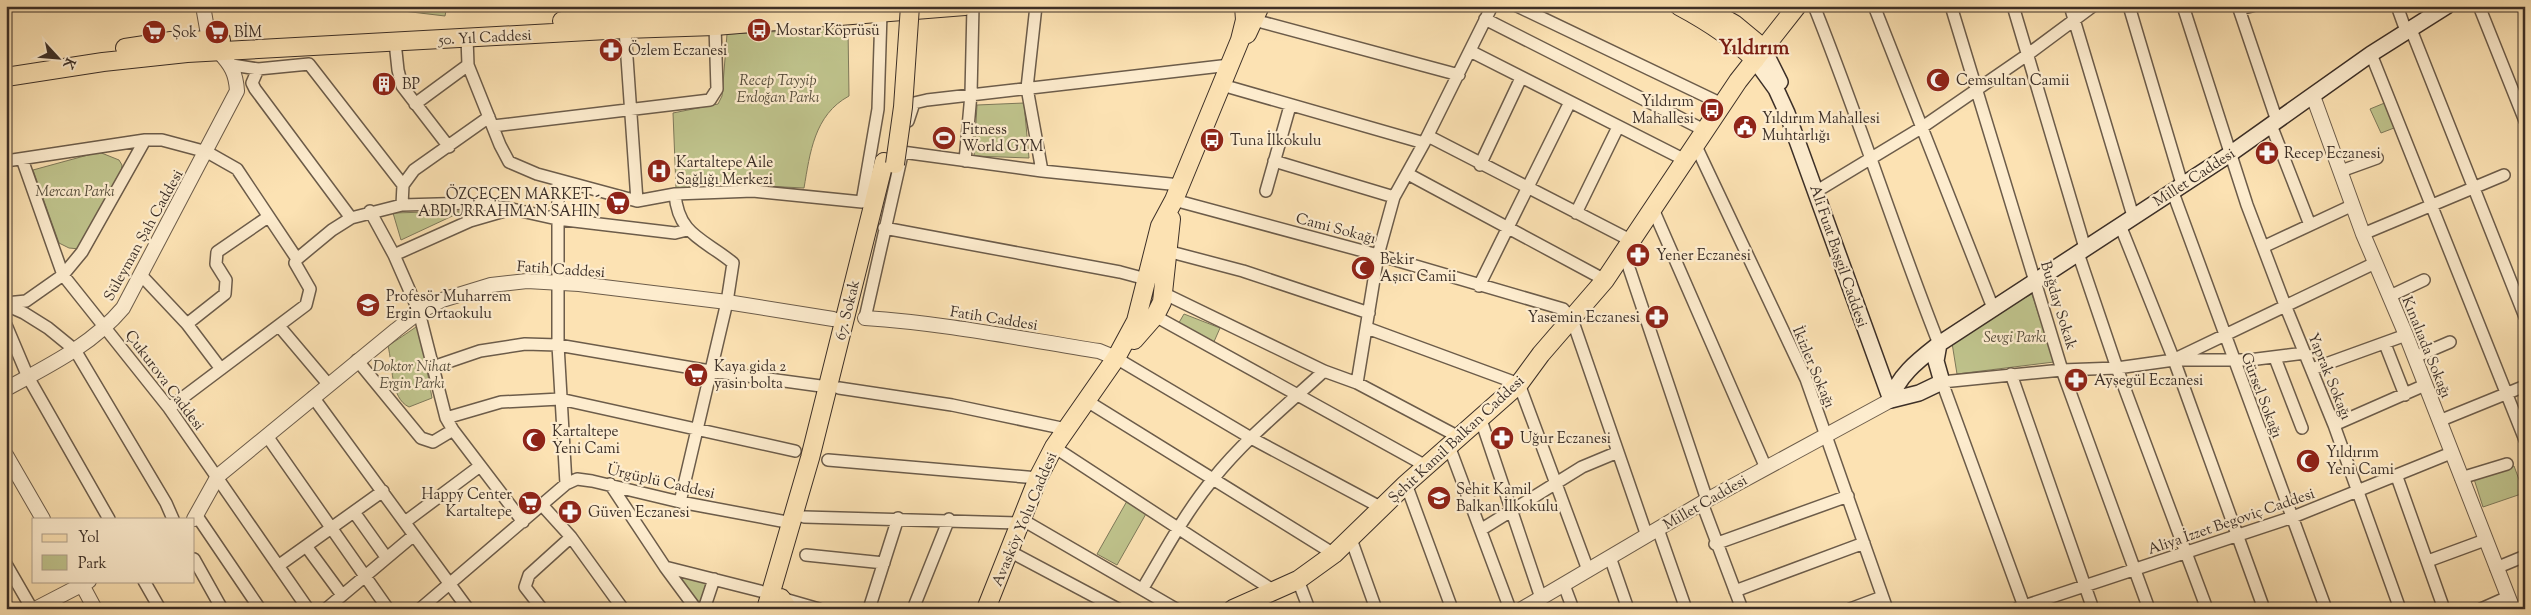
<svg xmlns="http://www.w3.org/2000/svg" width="2531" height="615" font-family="'Sorts Mill Goudy',serif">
<rect width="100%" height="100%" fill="#fce2b3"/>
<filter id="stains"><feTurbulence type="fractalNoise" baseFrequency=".004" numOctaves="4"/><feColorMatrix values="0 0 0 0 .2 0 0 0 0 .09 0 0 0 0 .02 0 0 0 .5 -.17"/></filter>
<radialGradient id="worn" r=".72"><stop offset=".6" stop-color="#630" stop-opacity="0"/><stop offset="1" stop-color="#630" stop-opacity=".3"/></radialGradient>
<!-- green -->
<path fill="#bfc38c" stroke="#7e795a" d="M361,6H447L445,16Z
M848,28L849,96C814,115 810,153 804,188L744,185L676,188L673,113L718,104L722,96L727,34Z
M2387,102L2394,128L2381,133L2370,109Z
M1024,103L1029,158L974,156L977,105Z
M99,152L119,160L122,165L121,173L80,249L69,248L59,243L33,170Z
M463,211L401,240L393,213Z
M2032,294L2054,362L1957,374L1952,343L2013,304Z
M1184,314L1220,328L1213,344L1177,326Z
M419,325L432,398L409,407C390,398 393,365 388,346Z
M2514,466L2524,493L2483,507L2474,479Z
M1127,501L1147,512L1117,565L1097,554Z
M673,572L710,582L700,609Z"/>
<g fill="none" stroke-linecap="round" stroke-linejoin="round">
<!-- minor casing -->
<g stroke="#6c5c4a" stroke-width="14">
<path id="minor" d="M1036,6L1027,88L1042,171
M1517,6L1722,104
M1814,6C1859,118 1895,233 1939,344
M1874,6L1993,308
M1951,6L2062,370L2149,609
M2013,6L2085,248
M2070,6L2133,216
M2129,6L2182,184
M2183,6L2247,205L2285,305L2334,425L2400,609
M2238,6L2277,121
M2397,6L2406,31
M2479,6L2525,121
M2239,9L2252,6
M1485,19L1704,130
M1254,20L1459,75
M2410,27L2525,317
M625,29L637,201
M467,38L468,65L500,145L509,162L537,174L637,201L675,194L753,191L862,202L878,109L881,13
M395,42L398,70L402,86L449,147
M1470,51L1685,160
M2371,54L2525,440
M232,65L258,69L309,64L403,185
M258,69L252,83L255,89L351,218
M1222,85L1424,143
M415,104L468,65
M908,121L914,103L927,100L1230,65
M2271,125L2310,225
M493,126L710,100L717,89L715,26
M1428,136L1632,241
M1695,144L1806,379L1887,609
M902,152L1042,171L1180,185
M22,159L63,275L169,408L308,609
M6,161L145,140H162L207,152L237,169L297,259
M965,161L971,94L973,6
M1274,161L1394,197
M1480,165L1521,78
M2341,171L2377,158
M1408,174L1605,280
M558,180V345L566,484
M2172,190L2326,609
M1266,191L1290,106
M1817,191L1921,128L2027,55L2093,6
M675,194C678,235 704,239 733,263L727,302L680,502
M1174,200L1378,255L1563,309L1572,319L1647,536
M402,205L473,203L512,209L557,219L675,233L687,230
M1653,209L1766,468
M370,211L394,255L419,312L446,418L453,430L523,522
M1576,213L1618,127
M2120,225L2174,360L2264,609
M884,228L1120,272L1146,279
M2363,234L2504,175
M2263,247L2353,205
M1167,251L1243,271L1369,313
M1624,253L1707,500
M2078,253L2117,368L2207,609
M394,255L470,221L508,210
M297,259L332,230L351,218L402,205L403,185L414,170L489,117
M141,275L187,324L221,369
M1479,286L1570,102
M1163,293L1324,371L1357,383L1459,437
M2390,296L2424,280
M6,303L26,301L63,275L82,252L145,140
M6,305L24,313L48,328L75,350L166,503L173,519
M1155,316L1426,466
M865,318L901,159
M187,324L225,294L226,280L216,264L217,252L268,217
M6,325L28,377L109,519
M279,326L328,384
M1367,328L1519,384L1588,570
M2385,344L2405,395
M2415,357L2450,342
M1116,358L1251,438L1382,508
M2275,358L2302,428
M2175,359L2375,263
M357,360L421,438L433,442L453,430
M433,367L480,351L525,344L558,345L710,371L828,387
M2312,369L2406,335
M2011,374L2093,609
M1357,383L1378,255L1394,197L1424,143L1492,6
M839,388L952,405L1066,429
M313,397L468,609
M1087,401L1334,554
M169,408L306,305L310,289L295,263L297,259
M1480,417L1541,598
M446,418L501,402L560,399L795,451
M2439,421L2525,386
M2334,425L2425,385
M267,436L388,609
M1449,446L1510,609
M1054,447L1274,591
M828,460L1038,478
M2397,477L2444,609
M2461,478L2507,464
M610,484L665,567L696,609
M1406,484L1452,609
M1702,503L1742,609
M542,505L571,537L623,609
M354,512L386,557
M197,516L260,609
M804,517L1019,523
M1021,519L1176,609
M405,522L480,466
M1482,529L1582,467L1618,452
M1658,529L1686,609
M1351,539L1376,609
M1715,544L1848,496
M306,546L342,595
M1009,551L1118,609
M806,555L884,563
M1610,557L1628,609
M194,559L222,609
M2428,561L2485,540
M6,564L32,609
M278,566L383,491
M665,567L760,591
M2496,568L2525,556
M1298,580L1309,609
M144,581L160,609
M1564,585L1573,609
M1143,588C1165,551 1185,513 1213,479C1245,439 1286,406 1324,371
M1735,591L1864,543
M781,598L819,609
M2018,608L2293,517L2451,453
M326,609L414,535
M420,609L566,484L577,479L592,481L680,502L792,523
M542,609L525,587L529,575L571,537
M704,609L714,579
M869,609L898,518
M913,609L949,519
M1850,609L1882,597
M2025,609L1942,382L2062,370L2117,368L2174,360H2249L2305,353
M2481,609L2508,597"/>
</g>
<!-- tertiary casing -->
<g stroke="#6c5c4a" stroke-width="16">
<path id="tertiary" d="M203,6L209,40
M2313,96L2363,234L2406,335L2513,609
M865,318C944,323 1022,339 1099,351L1116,358
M6,389C48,366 92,345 123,308L237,91C236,73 231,65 219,52
M6,455L43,519
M194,519L218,476L396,330L419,312L442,300L491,285L527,281L579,284L727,302L833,319
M80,581L95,609
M35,609L89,581
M1522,609L1707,500L1891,400"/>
</g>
<!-- secondary casing -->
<g stroke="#3c2f27" stroke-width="18">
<path id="secondary" d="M1763,48L1780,82
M1755,60L1776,89L1787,113L1891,400
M1891,400C1897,376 1920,359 1939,344L2230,154L2371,54L2447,6
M1891,400L1919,393L1942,382L1936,361L1939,344"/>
</g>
<!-- primary casing -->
<g stroke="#3c2f27" stroke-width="20">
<path id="primary" d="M1679,6C1707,21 1733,37 1755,60
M1702,6L1734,24L1763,48
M562,21L815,6
M1247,34L1260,6
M125,48L171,41L221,40
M6,77L103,62L187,53L625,29L715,26L965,6
M1134,340L1155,316L1162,302L1171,219
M781,598L788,609
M766,609L810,458L884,162
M986,609L1038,478L1054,447L1116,358L1136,321L1160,226L1174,200L1240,40L1245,20L1244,6
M1233,609L1298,580L1334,554L1406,484L1519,384L1541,354L1605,280L1738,81L1797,6"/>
</g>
<!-- minor -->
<use href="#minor" stroke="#fdecce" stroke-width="11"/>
<!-- tertiary -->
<use href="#tertiary" stroke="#fdecce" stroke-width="14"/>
<!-- secondary -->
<use href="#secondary" stroke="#fdecce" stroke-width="15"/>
<!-- primary -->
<use href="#primary" stroke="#fce2b3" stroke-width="18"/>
<!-- primary-bridge casing -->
<g stroke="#3c2f27" stroke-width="20" stroke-linecap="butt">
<path id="primary-bridge" d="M895,164L903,107L910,6"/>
</g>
<!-- primary-bridge -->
<use href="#primary-bridge" stroke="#fce2b3" stroke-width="18"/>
</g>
<!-- icons -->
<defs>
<g id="bus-disc" transform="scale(1.25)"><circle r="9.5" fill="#8f2418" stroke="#fdecce"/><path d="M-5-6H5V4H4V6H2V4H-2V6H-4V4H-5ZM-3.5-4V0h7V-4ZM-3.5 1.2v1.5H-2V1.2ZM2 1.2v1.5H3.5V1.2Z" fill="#fff"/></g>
<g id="supermarket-disc" transform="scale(1.25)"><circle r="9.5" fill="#8f2418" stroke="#fdecce"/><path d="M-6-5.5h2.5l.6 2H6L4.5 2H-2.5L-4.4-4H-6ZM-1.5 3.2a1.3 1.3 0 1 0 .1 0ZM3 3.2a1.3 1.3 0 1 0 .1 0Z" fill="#fff"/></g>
<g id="pharmacy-disc" transform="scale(1.25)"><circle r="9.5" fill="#8f2418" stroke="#fdecce"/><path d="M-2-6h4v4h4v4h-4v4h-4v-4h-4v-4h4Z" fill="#fff"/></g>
<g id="mosque-disc" transform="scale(1.25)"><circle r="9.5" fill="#8f2418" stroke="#fdecce"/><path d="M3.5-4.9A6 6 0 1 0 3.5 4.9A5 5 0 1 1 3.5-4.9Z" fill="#fff"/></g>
<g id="building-disc" transform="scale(1.25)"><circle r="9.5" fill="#8f2418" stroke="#fdecce"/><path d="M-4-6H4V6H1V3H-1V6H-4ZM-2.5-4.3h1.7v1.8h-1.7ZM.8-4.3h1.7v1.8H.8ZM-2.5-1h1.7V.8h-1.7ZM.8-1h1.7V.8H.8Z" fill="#fff"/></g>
<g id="civic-disc" transform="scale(1.25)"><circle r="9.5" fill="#8f2418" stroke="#fdecce"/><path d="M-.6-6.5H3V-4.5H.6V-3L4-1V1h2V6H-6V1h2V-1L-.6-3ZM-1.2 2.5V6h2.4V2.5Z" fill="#fff"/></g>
<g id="stadium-disc" transform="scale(1.25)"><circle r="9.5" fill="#8f2418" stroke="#fdecce"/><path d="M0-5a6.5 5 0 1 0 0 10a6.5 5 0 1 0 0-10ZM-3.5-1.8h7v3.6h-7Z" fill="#fff"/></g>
<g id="hospital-disc" transform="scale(1.25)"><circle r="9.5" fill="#8f2418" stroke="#fdecce"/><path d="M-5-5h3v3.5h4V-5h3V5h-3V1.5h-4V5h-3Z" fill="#fff"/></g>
<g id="school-disc" transform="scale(1.25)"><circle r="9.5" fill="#8f2418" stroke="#fdecce"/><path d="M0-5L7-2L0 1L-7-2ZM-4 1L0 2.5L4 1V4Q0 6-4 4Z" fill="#fff"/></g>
</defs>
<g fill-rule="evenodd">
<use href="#bus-disc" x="759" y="30"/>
<use href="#supermarket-disc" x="154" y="32"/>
<use href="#supermarket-disc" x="217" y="32"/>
<use href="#pharmacy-disc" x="611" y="50"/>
<use href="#mosque-disc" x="1938" y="80"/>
<use href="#building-disc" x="384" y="84"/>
<use href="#bus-disc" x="1712" y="110"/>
<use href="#civic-disc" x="1745" y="127"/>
<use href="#stadium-disc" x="944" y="138"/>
<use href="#bus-disc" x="1212" y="140"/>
<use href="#pharmacy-disc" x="2267" y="153"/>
<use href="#hospital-disc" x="659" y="171"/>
<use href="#supermarket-disc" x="618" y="203"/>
<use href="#pharmacy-disc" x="1638" y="255"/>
<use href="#mosque-disc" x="1363" y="268"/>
<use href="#school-disc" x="368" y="305"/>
<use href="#pharmacy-disc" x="1657" y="317"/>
<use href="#supermarket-disc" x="696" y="375"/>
<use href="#pharmacy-disc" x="2076" y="380"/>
<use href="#pharmacy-disc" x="1502" y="438"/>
<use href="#mosque-disc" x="534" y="440"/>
<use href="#mosque-disc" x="2308" y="461"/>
<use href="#school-disc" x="1439" y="498"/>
<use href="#supermarket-disc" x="530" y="503"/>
<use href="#pharmacy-disc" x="570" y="512"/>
</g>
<g text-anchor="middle" stroke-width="4.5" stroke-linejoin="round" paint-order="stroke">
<!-- poi labels -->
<g font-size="15" fill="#3c2f27" stroke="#fdecce" text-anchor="start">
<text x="776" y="35">Mostar Köprüsü</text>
<text x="172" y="37">Şok</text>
<text x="234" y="37">BİM</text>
<text x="628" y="55">Özlem Eczanesi</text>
<text x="1956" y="85">Cemsultan Camii</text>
<text x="402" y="89">BP</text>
<text x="1694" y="106" text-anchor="end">Yıldırım<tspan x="1694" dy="17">Mahallesi</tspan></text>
<text x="1762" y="123">Yıldırım Mahallesi<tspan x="1762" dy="17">Muhtarlığı</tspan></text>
<text x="962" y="134">Fitness<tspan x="962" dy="17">World GYM</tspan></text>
<text x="1230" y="145">Tuna İlkokulu</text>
<text x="2284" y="158">Recep Eczanesi</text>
<text x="676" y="167">Kartaltepe Aile<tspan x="676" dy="17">Sağlığı Merkezi</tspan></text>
<text x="600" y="199" text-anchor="end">ÖZÇEÇEN MARKET -<tspan x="600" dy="17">ABDURRAHMAN SAHIN</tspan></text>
<text x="1656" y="260">Yener Eczanesi</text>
<text x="1380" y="264">Bekir<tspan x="1380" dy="17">Aşıcı Camii</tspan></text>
<text x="386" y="301">Profesör Muharrem<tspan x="386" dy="17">Ergin Ortaokulu</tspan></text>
<text x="1640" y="322" text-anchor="end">Yasemin Eczanesi</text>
<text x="714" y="371">Kaya gida 2<tspan x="714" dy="17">yasin bolta</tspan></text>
<text x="2094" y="385">Ayşegül Eczanesi</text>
<text x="552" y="436">Kartaltepe<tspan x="552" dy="17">Yeni Cami</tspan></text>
<text x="1520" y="443">Uğur Eczanesi</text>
<text x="2326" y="457">Yıldırım<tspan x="2326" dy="17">Yeni Cami</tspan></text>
<text x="1456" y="494">Şehit Kamil<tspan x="1456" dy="17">Balkan İlkokulu</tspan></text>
<text x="512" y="499" text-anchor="end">Happy Center<tspan x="512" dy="17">Kartaltepe</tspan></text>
<text x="588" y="517">Güven Eczanesi</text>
</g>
<!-- street labels -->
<g font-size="15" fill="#3c2f27" stroke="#fdecce">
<text transform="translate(485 37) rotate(-3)" y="5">50. Yıl Caddesi</text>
<text transform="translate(2194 177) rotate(-33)" y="5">Millet Caddesi</text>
<text transform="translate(1336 228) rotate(15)" y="5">Cami Sokağı</text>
<text transform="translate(143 235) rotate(-61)" y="5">Süleyman Şah Caddesi</text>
<text transform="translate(1839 256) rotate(71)" y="5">Ali Fuat Başgil Caddesi</text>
<text transform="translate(561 269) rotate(4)" y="5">Fatih Caddesi</text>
<text transform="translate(2059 305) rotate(73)" y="5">Buğday Sokak</text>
<text transform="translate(847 310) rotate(-76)" y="5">67. Sokak</text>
<text transform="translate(994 318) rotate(9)" y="5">Fatih Caddesi</text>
<text transform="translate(2427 347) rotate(68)" y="5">Kınalıada Sokağı</text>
<text transform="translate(1814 367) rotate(67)" y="5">İkizler Sokağı</text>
<text transform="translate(2330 376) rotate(68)" y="5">Yaprak Sokağı</text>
<text transform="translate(165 380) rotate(53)" y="5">Çukurova Caddesi</text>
<text transform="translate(2262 395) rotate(69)" y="5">Gürsel Sokağı</text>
<text transform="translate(1456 439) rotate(-43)" y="5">Şehit Kamil Balkan Caddesi</text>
<text transform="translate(661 481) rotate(13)" y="5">Ürgüplü Caddesi</text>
<text transform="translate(1705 502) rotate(-30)" y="5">Millet Caddesi</text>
<text transform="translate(1024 519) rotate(-67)" y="5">Avasköy Yolu Caddesi</text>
<text transform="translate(2231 521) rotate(-19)" y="5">Aliya İzzet Begoviç Caddesi</text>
</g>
<!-- park labels -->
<g font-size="15" font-style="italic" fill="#564d3b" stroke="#fdecce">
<text x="778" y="85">Recep Tayyip<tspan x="778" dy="17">Erdoğan Parkı</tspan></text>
<text x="75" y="196">Mercan Parkı</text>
<text x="2015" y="342">Sevgi Parkı</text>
<text x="412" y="371">Doktor Nihat<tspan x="412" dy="17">Ergin Parkı</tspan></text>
</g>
<!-- district labels -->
<g font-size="20" font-weight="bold" fill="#7a1f14" stroke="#fdecce">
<text x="1754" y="54">Yıldırım</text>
</g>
</g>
<!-- margin -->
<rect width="2531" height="615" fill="none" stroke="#fce2b3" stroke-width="25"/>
<rect x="8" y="8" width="2516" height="600" fill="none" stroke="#3c2f27" stroke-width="2.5"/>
<rect x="12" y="12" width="2506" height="590" fill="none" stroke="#3c2f27"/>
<!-- legend -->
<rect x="32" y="518" width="162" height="65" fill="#fdecce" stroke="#b0a08b"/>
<rect x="42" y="534" width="25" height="8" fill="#fce2b3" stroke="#b0a08b"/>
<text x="78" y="542" font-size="15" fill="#3c2f27">Yol</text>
<rect x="42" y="555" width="25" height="15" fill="#bfc38c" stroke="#b0a08b"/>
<text x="78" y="568" font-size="15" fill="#3c2f27">Park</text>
<!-- north arrow -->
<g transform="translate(58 58) rotate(116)" stroke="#fdecce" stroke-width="4" paint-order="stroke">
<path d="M0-4L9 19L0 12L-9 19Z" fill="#3c2f27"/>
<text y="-8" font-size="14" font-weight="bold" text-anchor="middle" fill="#3c2f27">K</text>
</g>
<rect width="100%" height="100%" filter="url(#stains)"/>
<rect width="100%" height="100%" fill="url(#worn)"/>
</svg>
